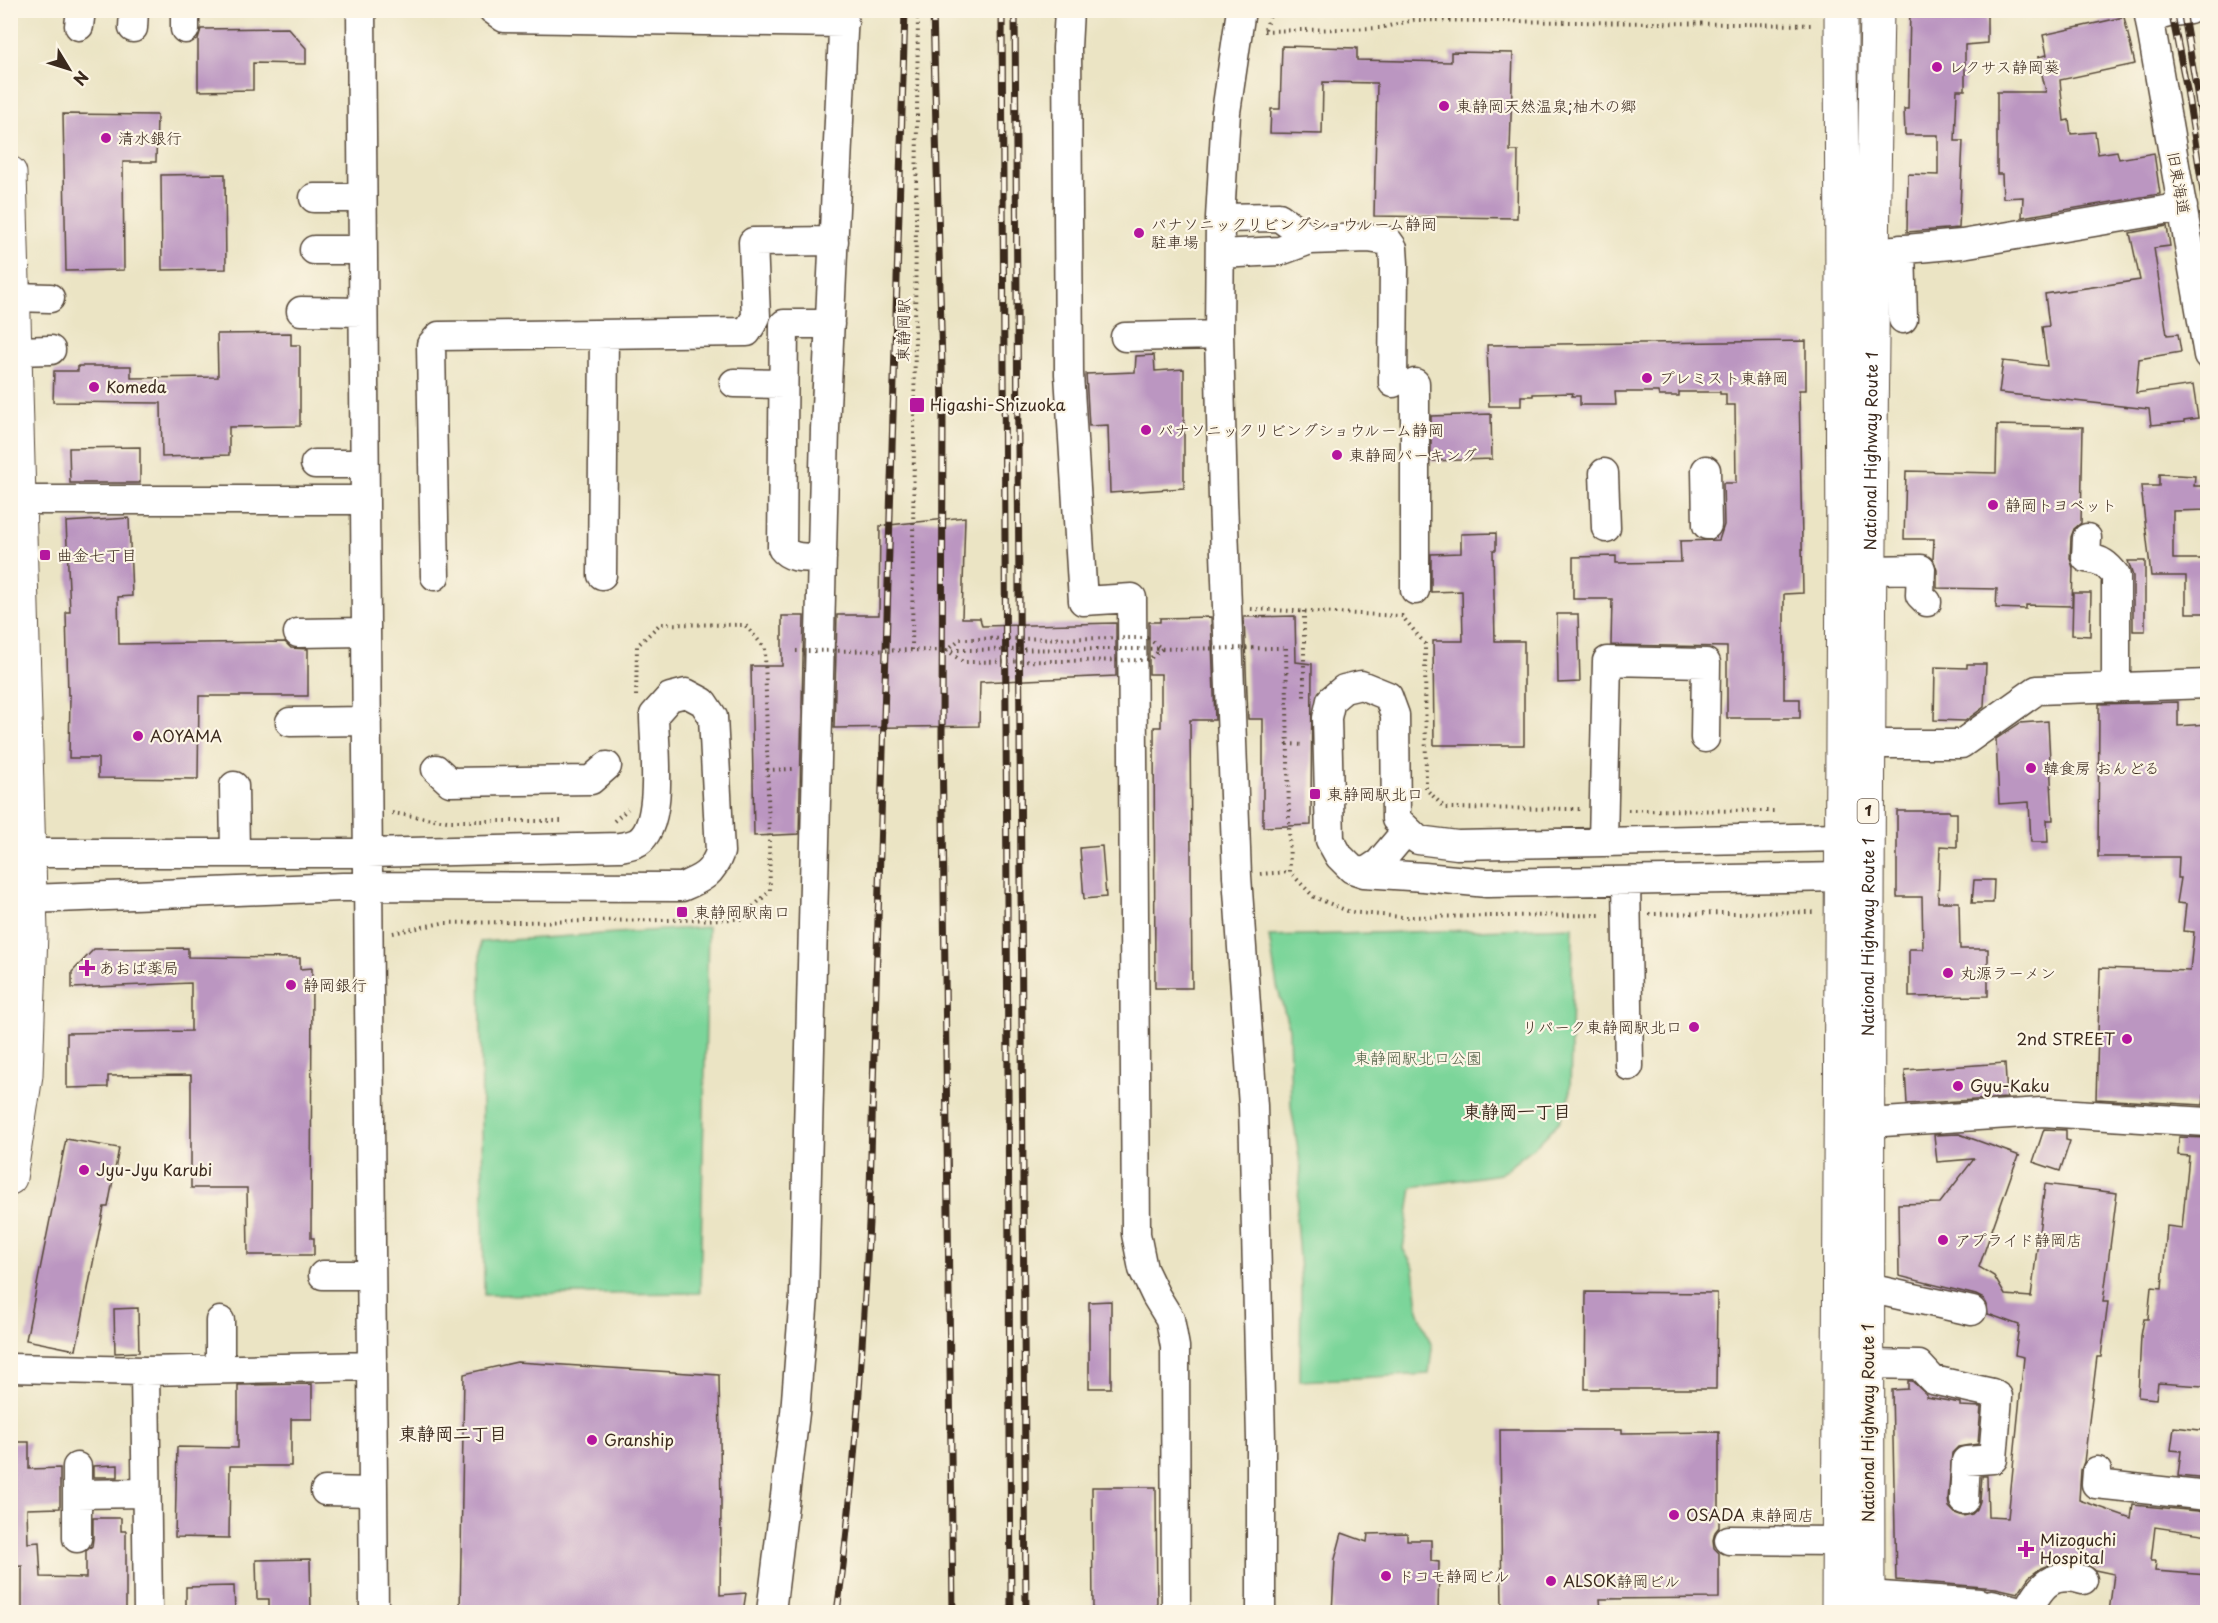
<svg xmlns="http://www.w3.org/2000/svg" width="2218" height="1623" font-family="'Playpen Sans','Klee One',sans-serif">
<rect width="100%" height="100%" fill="#fcf5e5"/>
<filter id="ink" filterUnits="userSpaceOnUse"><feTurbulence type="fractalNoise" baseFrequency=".0167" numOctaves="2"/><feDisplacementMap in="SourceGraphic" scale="12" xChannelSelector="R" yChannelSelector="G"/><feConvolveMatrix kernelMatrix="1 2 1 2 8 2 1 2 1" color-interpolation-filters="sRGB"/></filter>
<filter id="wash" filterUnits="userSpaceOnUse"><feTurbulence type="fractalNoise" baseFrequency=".008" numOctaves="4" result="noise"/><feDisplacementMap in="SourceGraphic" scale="24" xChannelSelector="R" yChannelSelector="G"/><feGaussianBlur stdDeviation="1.35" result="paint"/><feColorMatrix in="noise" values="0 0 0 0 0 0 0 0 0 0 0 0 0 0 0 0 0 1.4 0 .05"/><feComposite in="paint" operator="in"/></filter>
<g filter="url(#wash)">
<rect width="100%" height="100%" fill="#ebe4c4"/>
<!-- green -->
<path fill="#7cd59a" stroke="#5c805c" stroke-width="1.5" d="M708,927L700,1293L484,1295L480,942Z
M1573,927L1570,1096L1559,1122L1538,1144L1500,1174L1412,1187L1403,1249L1414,1268L1418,1310L1432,1347L1429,1374L1300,1381L1301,1284L1296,1219L1301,1169L1291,1106L1289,1028L1277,986L1269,936Z"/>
<g id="blocks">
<!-- building -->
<path fill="#bb96c1" d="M1910,10H1987V43L1965,45V90H1957L1955,141H1963L1959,228L1907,232L1908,174L1938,175V135H1905L1904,109H1908Z
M2124,17L2135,64L2060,80L2064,121L2069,120L2071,134L2095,132L2098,154L2117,151L2119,159L2154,153L2160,194L2022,217L2023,197L2003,198L2002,174H1997V92H2046L2038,57L2047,55L2043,35Z
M288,28L306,48V64L253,63V90L198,91V39L201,29Z
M1282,46L1357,48V60L1451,62V52L1513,53L1510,151H1518L1517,218L1374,216L1377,83L1323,82L1322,134L1270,133L1271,109H1280Z
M63,114L157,115L156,162H123L124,270L66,271Z
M225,174L226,269L162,270L161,175Z
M2167,226L2170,246L2154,248L2167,335L2178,334L2181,352L2139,359L2136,393L2193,385L2198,418L2184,420V422L2151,425L2149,409L1999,393L2003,361L2047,366L2042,327L2049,326L2045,294L2140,280L2130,233Z
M291,333V345H300V426L229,427V455L162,457L161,403L53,402L54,371H78V366H131V378L218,377L217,334Z
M1806,341V390H1799L1803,593L1784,594V699H1800V718H1727V647L1611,645L1612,599H1573V557L1616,556V563L1681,562L1680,541L1719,540L1724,525L1723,483H1736L1735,405H1726V394H1720V392H1679V396H1659L1658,392H1615L1616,405H1580V396H1572L1573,393L1533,394V396H1521V406H1489L1487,345Z
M1154,355L1155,371L1184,369V488L1110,493L1108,425L1089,426L1086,374L1135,372L1136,356Z
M1491,414L1492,459L1431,461V416Z
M1997,425L2083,427L2081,523L2074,529L2071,537L2070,558L2073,568L2072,606L2026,605V609L1996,608L1997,589L1937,588V570L1933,559L1934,539H1904L1906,471L1996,473Z
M140,447V483H70L69,448Z
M2159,474L2195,476L2194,486H2208V510L2173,511V559H2208V613H2186V576H2151L2141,486H2159Z
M965,517L962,618H980L982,626L1116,623V676L980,682L979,726L834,728L837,615H879L880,526Z
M129,518L132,596L118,597L119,644L285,642L291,648L308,649V696H199L198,779L98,778V758H69L70,695H68L66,612H70L66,522Z
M1496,533V550H1493L1495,641H1524V745H1434L1433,641H1463L1462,591L1431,592V554L1461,553V534Z
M2128,561H2145V631H2133V576Z
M2073,593H2091L2090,636L2072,635Z
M1557,614H1578L1580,682L1558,683Z
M782,616H804L799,834L754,836L751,666H782Z
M1295,616L1296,662L1312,664L1311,825L1263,827V719H1248L1244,617Z
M1211,617L1215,720H1190L1192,988H1155L1154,727H1161V674H1149V622H1160V618Z
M1967,664H1986L1984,707L1965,721L1934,720L1935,667L1967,668Z
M2178,702V726L2208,724V1066L2203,1105L2096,1099L2100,968L2190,971L2194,932L2183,931L2186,904L2177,903L2181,878H2178L2179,857H2098L2099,704Z
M2048,721L2053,820H2047L2048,842H2031L2029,802L1999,804L1996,739L2020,723Z
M1897,811H1949L1950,813H1957V847L1940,846L1938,902H1959L1960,949H1988V996L1909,997V949H1923L1922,897H1897Z
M1102,846L1106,897L1084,899L1080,848Z
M1974,880H1994L1993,903H1972Z
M188,948V957L300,958V969L312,968L311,1238H314V1255H248L247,1188H191V1075L108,1076V1087L67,1088V1033L191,1031V983L72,988V972L94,949Z
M2005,1063L2007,1098L1907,1104L1905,1070Z
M2044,1129L2066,1130V1140L2070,1141L2060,1171L2033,1162Z
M1959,1134L2020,1156H2018L1979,1267L1994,1276L2005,1295L2031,1297L2045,1184L2117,1193L2103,1302H2108L2101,1357H2097L2084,1462L2081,1470L2079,1500L2131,1518L2133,1505L2208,1512V1535L2155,1527L2151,1561H2156L2155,1571L2208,1575V1612H2109L2114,1574L2095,1570L2086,1564L2073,1561H2059L2041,1568L2029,1577L2018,1593L1996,1588L1896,1580L1892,1390L1908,1389V1381H1912L1927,1395V1397L1960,1403V1406L1981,1407L1978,1444L1958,1447L1952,1453L1948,1499L1949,1507L1955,1513L1963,1516L1972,1514L1977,1509L1980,1501L1982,1476H1987L1988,1517L2008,1518L2024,1357L2015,1355L2019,1325L1988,1314L1987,1305L1984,1299L1976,1295L1899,1276L1898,1204L1940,1203L1974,1159L1937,1162L1934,1135Z
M2179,1137L2208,1138V1381H2204L2203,1386L2158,1383L2156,1399L2138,1397L2141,1336L2144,1319H2148L2151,1287L2162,1288L2167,1226L2182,1228L2189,1156L2178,1155Z
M66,1139L119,1148L108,1207H104L76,1350L26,1340Z
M1586,1292L1717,1293L1716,1389H1585Z
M1111,1301V1388H1089V1302Z
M138,1308L139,1352L115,1353L114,1309Z
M517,1362L719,1375L721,1506L720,1595L746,1593L743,1612H460L464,1374Z
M312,1384V1419H291V1466H230L229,1538L175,1537L177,1447L238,1448V1385Z
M2174,1427L2208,1431V1479L2178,1476L2181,1451L2171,1450Z
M1500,1430H1622V1433L1719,1432V1527L1715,1532L1713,1540L1714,1548L1719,1553V1598L1600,1599L1601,1612H1502Z
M10,1442H29V1469L60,1468V1508L27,1509L28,1543L39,1542L41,1577L86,1578V1551L92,1546L93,1539V1518H121V1531H126V1612H22V1566L10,1567Z
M118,1465V1477H93V1466Z
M1092,1487H1156L1157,1612H1093Z
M1342,1533L1367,1542L1368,1534L1407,1533V1540H1431V1561L1439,1562L1438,1612H1332L1335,1559Z
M310,1559L311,1612H269V1599H257L256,1560Z
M234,1586L235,1612H194V1608H186V1587Z"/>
</g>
</g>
<g filter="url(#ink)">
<use href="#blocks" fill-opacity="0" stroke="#554637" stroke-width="1.5"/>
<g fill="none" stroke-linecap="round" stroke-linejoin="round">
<!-- minor casing -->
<g stroke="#554637" stroke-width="31">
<path id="minor" d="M361,10L374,1612
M493,10L504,18L844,23
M1069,10L1067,48L1069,374L1083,601L1132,598L1136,1234L1143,1269L1156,1296L1170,1319L1175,1347L1176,1612
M1241,10L1226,112L1220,218L1219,335L1223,499L1237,876L1253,1106L1261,1440V1612
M2148,10L2208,355
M2150,18L2172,12L2189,10
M79,26L81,10
M133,28L134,10
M185,29V10
M314,198H362
M1220,218L1279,217L1310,240
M1901,249L1903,319
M314,250H363
M1872,252L1962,244L2183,207
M1220,254L1280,251L1310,240L1368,238L1388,241L1393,248L1394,264L1393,383
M14,297L50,298
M301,311L363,312
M1125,337L1219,335
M16,351L51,350
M734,383L783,384
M1415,383V590
M315,464H364
M1706,470L1707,525
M1604,473L1606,528
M19,500H365
M2087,538L2086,558C2102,560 2107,564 2116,576V688
M822,558C808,557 791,560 782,548L784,324H830
M1870,570L1921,569L1920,595L1927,602
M602,575L604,334
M435,576L431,345L439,336L747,332L756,317L753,242L834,241
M298,633L366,632
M1361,685L1388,696L1395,715L1396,819L1418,840L1457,845L1841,837L1868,856L1842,877L1487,883L1424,877L1364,873L1352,869L1339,856L1330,840L1327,718L1331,700L1344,689Z
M290,722L367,721
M1869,744H1961L2037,690L2208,684
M436,769L450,782L591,780L607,766
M234,786L235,853
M1603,842L1607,661L1706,663L1705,738
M28,853H368L620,847C625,846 633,845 638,842C665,824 654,745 654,715L670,697L686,693L703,702L713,717L720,852C712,874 703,878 682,887L368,886L30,899
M1364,873L1379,863L1406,831
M1626,881L1629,1066
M1868,1123L2042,1112L2208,1122
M323,1275H371
M1868,1288L1972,1311
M220,1321V1369
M1868,1364L1919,1365L1933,1380L1992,1393L1998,1397L1993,1459L1966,1461L1964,1500
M10,1368L145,1371L372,1366
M145,1371L148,1612
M77,1467V1538
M2097,1471L2096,1484L2208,1496
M325,1491L373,1492
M77,1494L146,1493
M1729,1540L1839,1541
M1868,1595L1980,1603
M1992,1604L2025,1612
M771,1612L795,1413L804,1296L825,429L844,10
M2027,1612C2041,1585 2051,1571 2083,1580"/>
</g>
<!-- major casing -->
<g stroke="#554637" stroke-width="35">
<path id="major" d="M10,173L31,932L26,1075L10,1178"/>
</g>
<!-- highway casing -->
<g stroke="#554637" stroke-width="35">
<g id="highway">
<path d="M1838,1612C1842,1079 1845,544 1841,10"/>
<path id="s1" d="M1868,1612C1867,1078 1867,544 1877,10"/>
</g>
</g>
<!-- path -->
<path stroke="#554637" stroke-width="4" stroke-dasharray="1.5 4.5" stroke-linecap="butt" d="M1265,29L1272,10
M1264,31L1380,28L1414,20L1815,25
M1251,609L1402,616L1425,644L1426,789L1445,808L1581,809
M1304,611V699
M1286,648L1290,872L1314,897L1350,912L1402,917L1603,915
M912,650L918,10
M1287,744L1304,745
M767,770L794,769
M1628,810L1776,811
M392,813L447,821H561
M614,821L628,809
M1260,874L1290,872
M1649,914L1813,912V910
M393,933L442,923L740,919L770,891L765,648L745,625L660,624L637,646L636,699"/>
<!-- minor -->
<use href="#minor" stroke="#fff" stroke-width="28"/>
<!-- major -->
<use href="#major" stroke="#fff" stroke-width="33"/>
<!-- highway -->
<use href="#highway" stroke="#fff" stroke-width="33"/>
<!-- rail casing -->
<g stroke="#3b2a1e" stroke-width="7">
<path id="rail" d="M933,10L943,407L942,736L953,1612
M1002,10L1011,1612
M1015,10L1026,1612
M2171,10L2187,90L2208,223
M2183,10L2208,157
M837,1612C855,1483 862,1353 869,1223L905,10"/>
</g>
<!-- rail -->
<use href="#rail" stroke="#fcf5e5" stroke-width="4.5" stroke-dasharray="14" stroke-linecap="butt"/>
<!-- path-bridge -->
<path stroke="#554637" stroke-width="4" stroke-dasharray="1.5 4.5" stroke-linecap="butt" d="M1148,638L1162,649L1148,660L963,662L947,650L960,639Z
M796,651L1286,648"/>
</g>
</g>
<!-- markers -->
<g fill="#b5179e" stroke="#fcf5e5" stroke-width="2">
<circle cx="1937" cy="67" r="6"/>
<circle cx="1444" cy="106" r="6"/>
<circle cx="106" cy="138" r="6"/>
<circle cx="1139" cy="233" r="6"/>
<circle cx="1647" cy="378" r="6"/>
<circle cx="94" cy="387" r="6"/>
<rect x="909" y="397" width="16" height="16" rx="3"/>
<circle cx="1146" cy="430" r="6"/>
<circle cx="1337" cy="455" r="6"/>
<circle cx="1993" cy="505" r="6"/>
<rect x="39" y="549" width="12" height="12" rx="3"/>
<circle cx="138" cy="736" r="6"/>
<circle cx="2031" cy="768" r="6"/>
<rect x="1309" y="788" width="12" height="12" rx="3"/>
<rect x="676" y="906" width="12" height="12" rx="3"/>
<path d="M84 959h6v6h6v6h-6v6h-6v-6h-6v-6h6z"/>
<circle cx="1948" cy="973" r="6"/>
<circle cx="291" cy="985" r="6"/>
<circle cx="1694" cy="1027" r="6"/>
<circle cx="2127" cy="1039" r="6"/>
<circle cx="1958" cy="1086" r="6"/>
<circle cx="84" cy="1170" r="6"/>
<circle cx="1943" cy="1240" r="6"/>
<circle cx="592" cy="1440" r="6"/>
<circle cx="1674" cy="1515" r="6"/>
<path d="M2023 1540h6v6h6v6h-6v6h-6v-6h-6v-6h6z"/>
<circle cx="1386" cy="1576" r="6"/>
<circle cx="1551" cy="1581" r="6"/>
</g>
<g text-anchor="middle" stroke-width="4.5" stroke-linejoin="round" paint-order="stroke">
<!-- shield labels -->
<rect fill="#fcf5e5" stroke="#75675a" stroke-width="1.5" x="1857.5" y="799" width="21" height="24" rx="4.5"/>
<g font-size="15" font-weight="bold" fill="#3b2a1e">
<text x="1868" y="816">1</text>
</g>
<!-- poi labels -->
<g font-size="16" fill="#3b2a1e" stroke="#fcf5e5" text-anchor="start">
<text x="1949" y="73">レクサス静岡葵</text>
<text x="1456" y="112">東静岡天然温泉;柚木の郷</text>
<text x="118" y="144">清水銀行</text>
<text x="1151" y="230">パナソニックリビングショウルーム静岡<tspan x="1151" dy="18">駐車場</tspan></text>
<text x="1659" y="384">プレミスト東静岡</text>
<text x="106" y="393">Komeda</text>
<text x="930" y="411">Higashi-Shizuoka</text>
<text x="1158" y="436">パナソニックリビングショウルーム静岡</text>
<text x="1349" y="461">東静岡パーキング</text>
<text x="2005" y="511">静岡トヨペット</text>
<text x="57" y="561">曲金七丁目</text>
<text x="150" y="742">AOYAMA</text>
<text x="2043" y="774">韓食房 おんどる</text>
<text x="1327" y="800">東静岡駅北口</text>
<text x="694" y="918">東静岡駅南口</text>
<text x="99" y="974">あおば薬局</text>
<text x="1960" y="979">丸源ラーメン</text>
<text x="303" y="991">静岡銀行</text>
<text x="1682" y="1033" text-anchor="end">リパーク東静岡駅北口</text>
<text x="2115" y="1045" text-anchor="end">2nd STREET</text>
<text x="1970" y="1092">Gyu-Kaku</text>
<text x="96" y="1176">Jyu-Jyu Karubi</text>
<text x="1955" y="1246">アプライド静岡店</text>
<text x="604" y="1446">Granship</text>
<text x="1686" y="1521">OSADA 東静岡店</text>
<text x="2040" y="1546">Mizoguchi<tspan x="2040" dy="18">Hospital</tspan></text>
<text x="1398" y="1582">ドコモ静岡ビル</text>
<text x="1563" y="1587">ALSOK静岡ビル</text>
</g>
<!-- street labels -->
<g font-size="16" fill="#3b2a1e" stroke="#fcf5e5">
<text transform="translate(2179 183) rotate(80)" y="6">旧東海道</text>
<text transform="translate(903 330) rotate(-89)" y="6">東静岡駅</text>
<text dy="6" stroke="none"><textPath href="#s1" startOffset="1161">National Highway Route 1</textPath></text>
<text dy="6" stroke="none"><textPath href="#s1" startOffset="675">National Highway Route 1</textPath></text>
<text transform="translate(1868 1423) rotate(-90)" y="6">National Highway Route 1</text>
</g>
<!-- park labels -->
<g font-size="16" fill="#4e5d43" stroke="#fcf5e5">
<text x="1418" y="1064">東静岡駅北口公園</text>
</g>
<!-- neighbourhood labels -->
<g font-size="18" font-weight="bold" fill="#3b2a1e" stroke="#fcf5e5">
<text x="1517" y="1118">東静岡一丁目</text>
<text x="453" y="1440">東静岡二丁目</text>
</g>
</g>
<!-- margin -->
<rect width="2218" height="1623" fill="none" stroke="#fcf5e5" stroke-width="36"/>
<!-- north arrow -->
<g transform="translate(69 69) rotate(128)" stroke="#fcf5e5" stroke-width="4.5" paint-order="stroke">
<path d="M0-4.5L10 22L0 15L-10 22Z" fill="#3b2a1e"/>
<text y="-9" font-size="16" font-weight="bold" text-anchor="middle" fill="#3b2a1e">N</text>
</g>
</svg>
